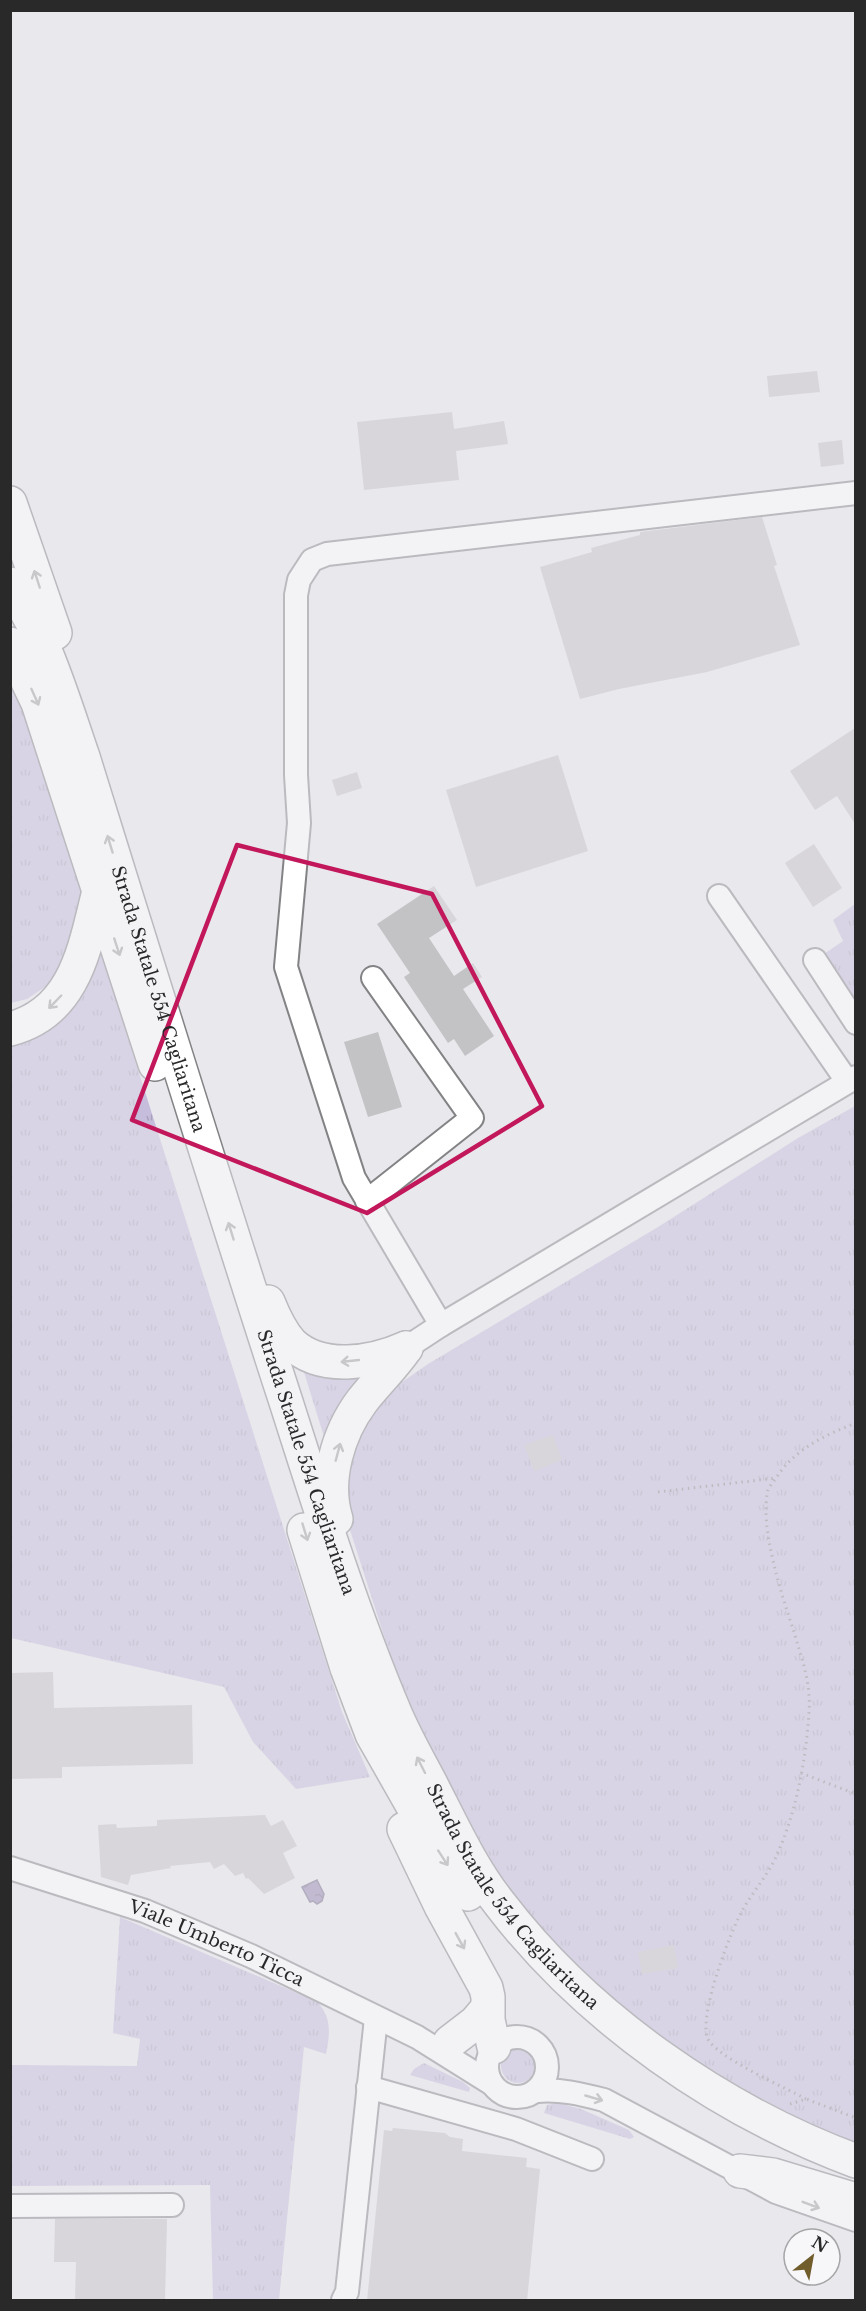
<svg xmlns="http://www.w3.org/2000/svg" width="866" height="2311" font-family="'Libre Baskerville',serif">
<defs>
<pattern id="grass-tufts" width="24" height="20" patternUnits="userSpaceOnUse" patternTransform="scale(1.5)"><rect width="24" height="20" fill="#c6bddc"/><path d="M3 7l-1-3M5 7V3M7 7l1-3M15 17l-1-3M17 17v-4M19 17l1-3" fill="none" stroke="#aaa2bd"/></pattern>
<pattern id="water-ripples" width="26" height="14" patternUnits="userSpaceOnUse" patternTransform="scale(1.5)"><rect width="26" height="14" fill="#9183af"/><path d="M2 4q2-2 4 0t4 0M15 11q2-2 4 0t4 0" fill="none" stroke="#766b8f"/></pattern>
</defs>
<rect width="100%" height="100%" fill="#e9e8ec"/>
<!-- grass -->
<path fill="url(#grass-tufts)" d="M10,666L83,892L82,925L51,983L27,999L11,1003Z
M855,904V1003L824,954L843,941L833,920Z
M100,950L342,1712L370,1777L296,1789L253,1742L224,1687L11,1638V1047C25,1044 54,1029 64,1017C79,998 89,973 100,950Z
M855,1106V2144L802,2129L670,2052L531,1925L452,1796L409,1714L342,1505V1480L360,1427L389,1391L428,1364L658,1227L798,1138Z
M299,1356L385,1359L329,1453Z
M120,1917L318,2002C332,2020 330,2033 326,2054L304,2047L279,2300H213L210,2185L11,2186V2065L137,2066L140,2039L113,2033Z
M501 2066a17 17 0 1 1 34 0a17 17 0 1 1-34 0Z
M424,2063L463,2082L470,2088L469,2092L410,2075L414,2069Z
M558,2103L581,2109L629,2130L634,2137L630,2139L544,2113L547,2105Z"/>
<!-- water -->
<path fill="url(#water-ripples)" stroke="#726887" stroke-width="1.5" d="M317,1880L324,1894L322,1901L317,1904L313,1901L310,1902L302,1887Z"/>
<!-- building -->
<path fill="#c3c2c5" d="M817,371L820,392L769,397L767,376Z
M452,412L454,429L504,421L508,444L456,451L459,480L364,490L357,422Z
M842,440L844,464L821,467L818,443Z
M762,517L777,565L774,566L800,645L707,672L619,689L580,699L540,567L592,552L591,548L640,535V532Z
M855,728V824L837,796L815,810L790,771Z
M558,755L588,851L476,887L446,790Z
M357,772L362,788L337,796L332,780Z
M814,844L842,888L813,907L785,863Z
M434,886L457,920L429,938L454,976L473,963L482,977L463,989L494,1036L465,1056L454,1039L448,1043L404,977L410,973L377,924Z
M378,1032L402,1107L368,1117L344,1042Z
M553,1435L562,1460L534,1471L524,1445Z
M53,1672L54,1708L192,1705L193,1764L62,1767V1778L10,1779V1673Z
M265,1815L271,1826L283,1820L297,1846L283,1853L295,1878L264,1894L248,1878L246,1879L243,1873L235,1876L224,1864L214,1869L210,1862L170,1866L171,1868L131,1875L128,1885L101,1877L98,1825L116,1824L117,1828L157,1826V1820Z
M674,1945L678,1968L642,1974L638,1952Z
M393,2128L445,2133L450,2137L463,2139L462,2151L527,2158L526,2167L540,2169L527,2301H367L384,2130L392,2131Z
M55,2219H167L165,2301H75L76,2262H54Z"/>
<g fill="none" stroke-linecap="round" stroke-linejoin="round">
<!-- minor casing -->
<g stroke="#838386" stroke-width="26">
<g id="minor">
<path d="M719,896L847,1081"/>
<path d="M815,960L856,1023"/>
<path d="M367,1201L472,1118L373,978"/>
<path d="M441,1325L856,1077"/>
<path d="M406,1348L441,1325L354,1178L286,967L299,823L296,775V595L299,580L312,560L327,554L856,493"/>
<path id="s1" d="M10,1868L145,1911L251,1956L417,2037L492,2084"/>
<circle cx="517" cy="2067" r="30"/>
<path d="M368,2087L516,2129L592,2159"/>
<path d="M537,2091C561,2089 581,2094 604,2100L776,2192L856,2220"/>
<path d="M10,2206L172,2205"/>
<path d="M343,2300L347,2292L376,2018"/>
</g>
</g>
<!-- highway casing -->
<g stroke="#838386" stroke-width="36">
<g id="highway">
<path d="M10,503L55,633"/>
<path id="s2" d="M10,584C45,636 63,699 83,757C150,973 217,1190 287,1405C320,1509 353,1613 395,1713C406,1739 420,1763 433,1788C453,1827 472,1869 500,1904C587,2018 721,2111 856,2161"/>
<path d="M10,644L38,703L155,1064"/>
<path d="M10,1029C76,1012 85,946 99,891"/>
<path d="M268,1302C274,1317 280,1331 291,1343C321,1372 372,1363 406,1348"/>
<path d="M336,1519C324,1480 338,1433 362,1401C376,1383 393,1367 406,1348"/>
<path d="M304,1530L347,1668L372,1734L439,1852L468,1894"/>
<path d="M404,1829L441,1906L486,1988L488,1997V2020L494,2047"/>
<path d="M450,2042L476,2022L487,2009"/>
<path d="M740,2171L773,2175L856,2200"/>
</g>
</g>
<!-- path -->
<path stroke="#878688" stroke-width="3" stroke-dasharray="1.5 4.5" stroke-linecap="butt" d="M658,1492L776,1478
M801,1773L856,1794
M806,2099C786,2088 713,2056 707,2037C700,2012 729,1935 742,1911C752,1893 767,1876 776,1857C796,1813 806,1761 809,1712C811,1682 802,1660 794,1632C782,1596 759,1526 768,1490C770,1485 775,1480 778,1475C797,1448 825,1435 856,1423
M790,2104L806,2099L856,2118"/>
<!-- minor -->
<use href="#minor" stroke="#fff" stroke-width="22"/>
<!-- highway -->
<use href="#highway" stroke="#fff" stroke-width="33"/>
</g>
<!-- one-way arrows -->
<defs><path id="oneway-shaft" d="M-6 0H5M1.5-3L5.5 0L1.5 3" fill="none" stroke-width="1.6" stroke-linecap="round" stroke-linejoin="round" transform="scale(1.5)"/></defs>
<g stroke="#9f9f9f">
<use href="#oneway-shaft" transform="translate(37 579) rotate(-108)"/>
<use href="#oneway-shaft" transform="translate(35 697) rotate(66)"/>
<use href="#oneway-shaft" transform="translate(110 844) rotate(-107)"/>
<use href="#oneway-shaft" transform="translate(117 947) rotate(72)"/>
<use href="#oneway-shaft" transform="translate(55 1002) rotate(134)"/>
<use href="#oneway-shaft" transform="translate(231 1231) rotate(-107)"/>
<use href="#oneway-shaft" transform="translate(350 1361) rotate(174)"/>
<use href="#oneway-shaft" transform="translate(338 1452) rotate(-75)"/>
<use href="#oneway-shaft" transform="translate(305 1532) rotate(73)"/>
<use href="#oneway-shaft" transform="translate(421 1765) rotate(-117)"/>
<use href="#oneway-shaft" transform="translate(443 1858) rotate(57)"/>
<use href="#oneway-shaft" transform="translate(460 1941) rotate(61)"/>
<use href="#oneway-shaft" transform="translate(594 2098) rotate(16)"/>
<use href="#oneway-shaft" transform="translate(811 2205) rotate(21)"/>
</g>
<!-- marked area -->
<path d="M0 0H866V2311H0ZM237,845L432,894L542,1106L367,1213L132,1120Z" fill="#e9e8ec" fill-opacity=".55" fill-rule="evenodd"/>
<path fill="none" stroke="#c2185b" stroke-width="4.5" stroke-linejoin="round" d="M237,845L432,894L542,1106L367,1213L132,1120Z"/>
<g text-anchor="middle" stroke-width="6" stroke-linejoin="round" paint-order="stroke">
<!-- street labels -->
<g font-size="18" fill="#29292a" stroke="#f7f6f9">
<text dy="6" stroke="none"><textPath href="#s2" startOffset="442">Strada Statale 554 Cagliaritana</textPath></text>
<text dy="6" stroke="none"><textPath href="#s2" startOffset="928">Strada Statale 554 Cagliaritana</textPath></text>
<text dy="6" stroke="none"><textPath href="#s2" startOffset="1414">Strada Statale 554 Cagliaritana</textPath></text>
<text dy="6" stroke="none"><textPath href="#s1" startOffset="220">Viale Umberto Ticca</textPath></text>
</g>
</g>
<!-- border -->
<rect width="866" height="2311" fill="none" stroke="#29292a" stroke-width="24"/>
<!-- north arrow -->
<g transform="translate(812 2257) rotate(31)"><circle r="28" fill="#f7f6f9" stroke="#a5a4a6" stroke-width="1.5"/>
<path d="M0-4.5L10 22L0 15L-10 22Z" fill="#705d2b"/>
<text y="-9" font-size="16" font-weight="bold" text-anchor="middle" fill="#29292a">N</text>
</g>
</svg>
